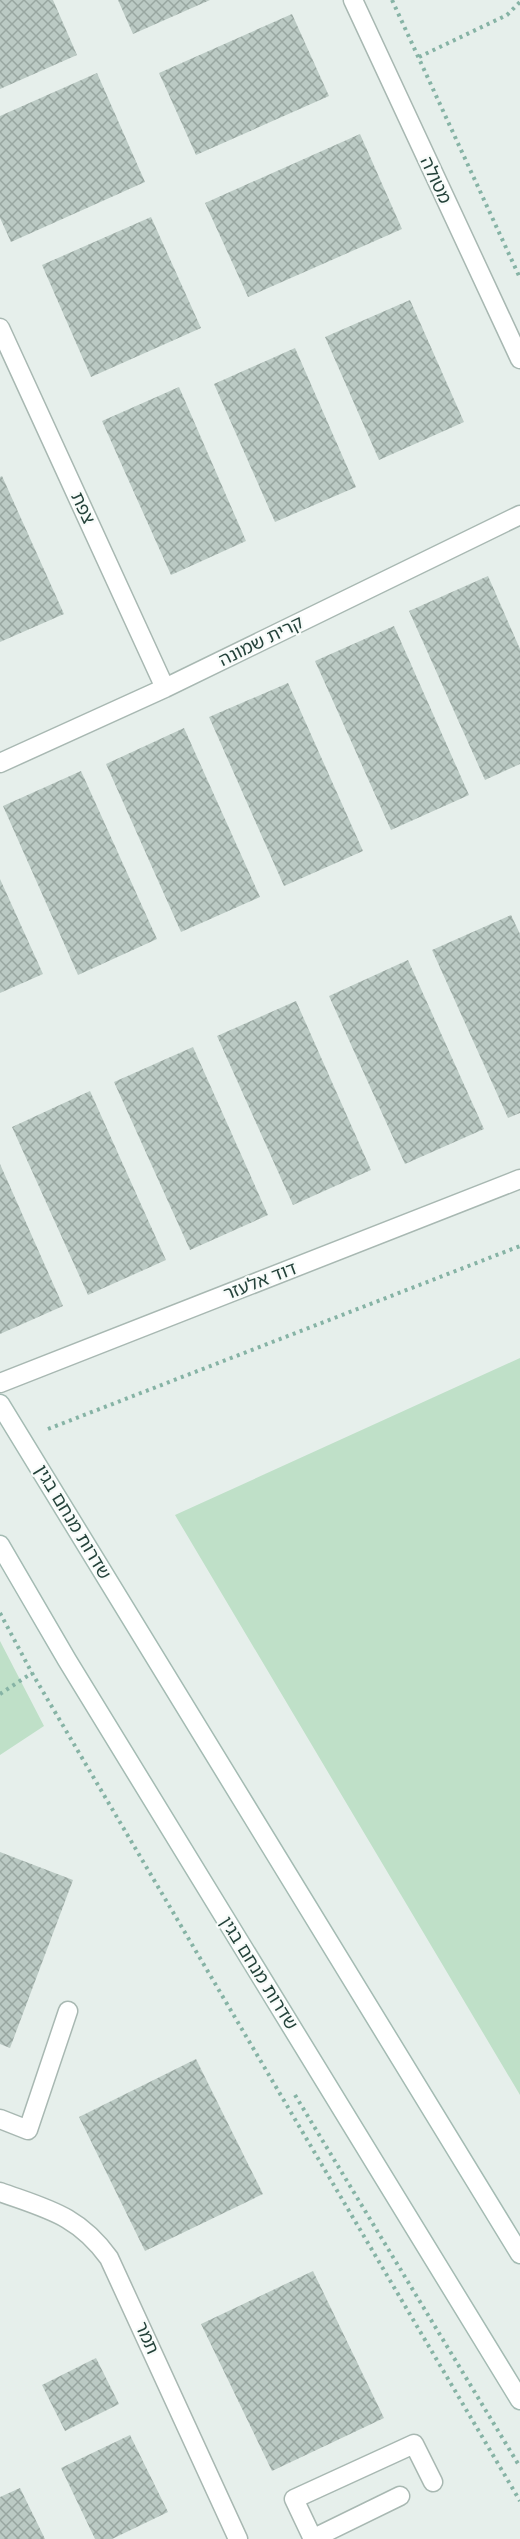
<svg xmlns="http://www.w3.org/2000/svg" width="520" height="2539" font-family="'PT Sans','Noto Sans Hebrew',sans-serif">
<defs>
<pattern id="building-cross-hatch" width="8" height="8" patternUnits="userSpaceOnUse" patternTransform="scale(1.5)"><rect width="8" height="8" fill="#bbcac4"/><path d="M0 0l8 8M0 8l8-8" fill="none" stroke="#98a6a0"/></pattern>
</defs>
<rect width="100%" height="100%" fill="#e6efeb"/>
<!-- green -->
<path fill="#bfe0c8" d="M520,1358V2095L175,1515Z
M0,1641L44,1726L0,1755Z"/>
<!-- building -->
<path fill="url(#building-cross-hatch)" d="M0,0H53L77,55L0,89Z
M118,0H210L133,34Z
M292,14L329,96L196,155L159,73Z
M97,73L145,182L11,242L0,218V116Z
M360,134L402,229L248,297L205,203Z
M151,217L201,328L91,377L42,265Z
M410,300L464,422L379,460L325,337Z
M295,348L356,487L275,522L214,384Z
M179,387L246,541L171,575L102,421Z
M2,476L64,614L0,642V477Z
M488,576L520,649V764L485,780L409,611Z
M394,626L469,795L391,830L315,661Z
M288,683L363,851L284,886L209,717Z
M184,728L260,897L181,932L106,764Z
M81,771L157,939L78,975L3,806Z
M0,879L43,974L0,993Z
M511,915L520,934V1113L508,1118L432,950Z
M408,960L484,1129L405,1164L329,996Z
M296,1001L371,1170L293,1205L217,1036Z
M193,1047L268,1215L190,1250L114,1082Z
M90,1091L166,1260L88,1295L12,1127Z
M0,1164L63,1306L0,1334Z
M0,1852L73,1880L10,2048L0,2044Z
M196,2059L263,2194L145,2251L79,2117Z
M313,2271L384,2418L272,2471L201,2324Z
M96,2358L119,2404L65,2431L42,2385Z
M130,2435L168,2512L112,2539H95L61,2468Z
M20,2488L45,2539H0V2497Z"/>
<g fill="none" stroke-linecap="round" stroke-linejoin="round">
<!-- lane casing -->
<g stroke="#a8b8b2" stroke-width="21">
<path id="lane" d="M0,2119L28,2130L68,2011
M312,2539L400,2496
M313,2539L294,2499L414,2444L433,2482"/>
</g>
<!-- street casing -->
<g stroke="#a8b8b2" stroke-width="21">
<path id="street" d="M353,0L520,359
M0,328L165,688
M0,763L165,688L520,515
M0,1383L520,1179
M0,2192C47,2209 78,2215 109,2258L238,2539"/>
</g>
<!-- secondary casing -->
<g stroke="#a4bbb3" stroke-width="21">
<path id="secondary" d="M0,1404L520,2254
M0,1545L67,1660L520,2400"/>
</g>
<!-- path -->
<path stroke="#86b3a5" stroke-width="4" stroke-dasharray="3 4.5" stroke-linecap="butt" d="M392,0L520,278
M419,57L507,15L520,2
M48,1429L520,1246
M0,1613L32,1673L520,2501
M0,1694L32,1673
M295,2095L520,2467"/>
<!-- lane -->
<use href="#lane" stroke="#fff" stroke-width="18"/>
<!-- street -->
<use href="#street" stroke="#fff" stroke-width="18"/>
<!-- secondary -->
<use href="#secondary" stroke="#fff" stroke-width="18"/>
</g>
<g text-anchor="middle" stroke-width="4.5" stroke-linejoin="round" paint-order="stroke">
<!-- street labels -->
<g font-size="18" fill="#24423a" stroke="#f7fbf9">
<text transform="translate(436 180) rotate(65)" y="6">מטולה</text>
<text transform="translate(83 508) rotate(65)" y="6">צפת</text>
<text transform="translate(261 641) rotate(-26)" y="6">קרית שמונה</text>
<text transform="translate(260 1281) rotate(-21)" y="6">דוד אלעזר</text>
<text transform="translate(73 1522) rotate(59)" y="6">שדרות מנחם בגין</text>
<text transform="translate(259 1973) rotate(58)" y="6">שדרות מנחם בגין</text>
<text transform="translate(147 2338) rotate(66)" y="6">תמר</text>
</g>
</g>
</svg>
